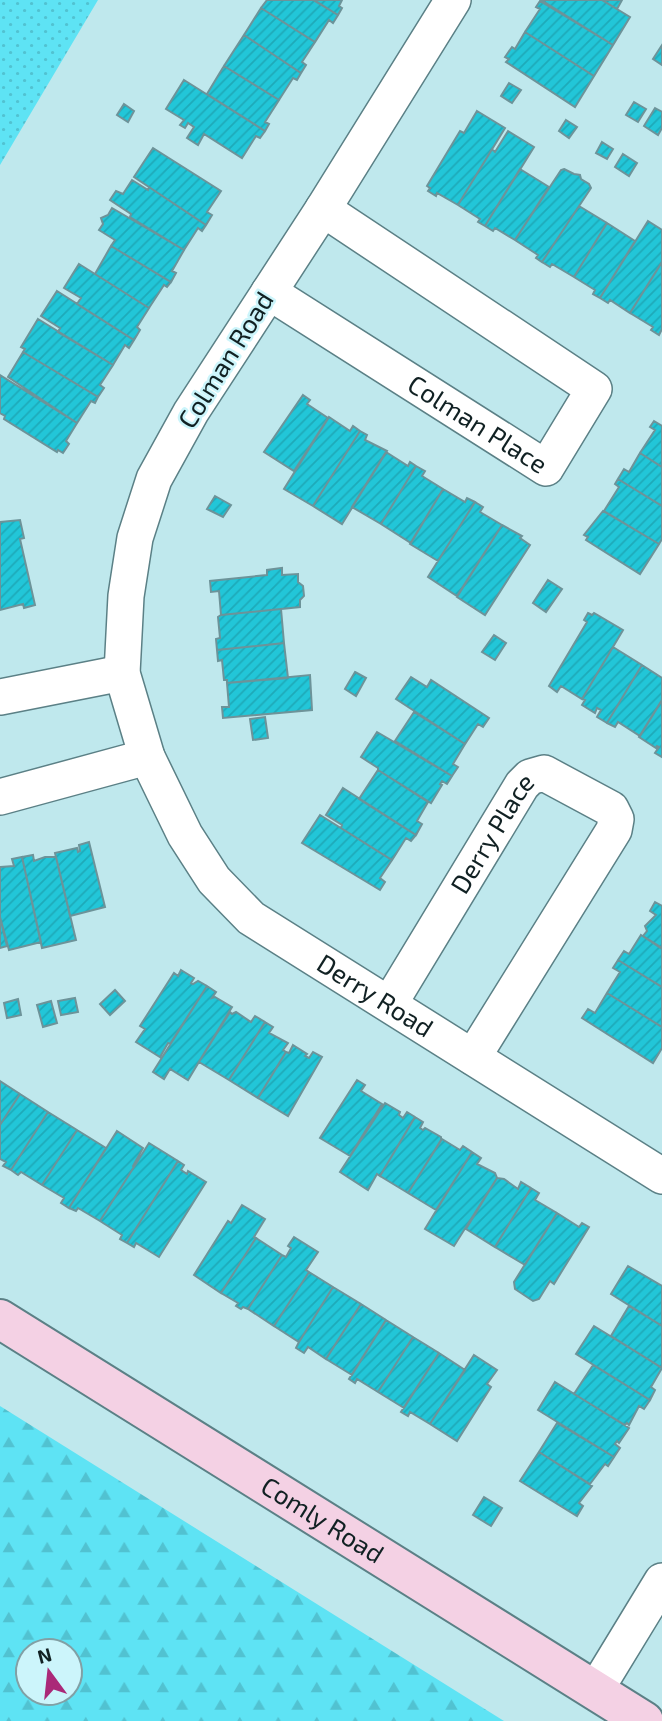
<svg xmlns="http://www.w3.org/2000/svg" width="662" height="1721" font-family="'Exo 2',sans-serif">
<defs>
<pattern id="forest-firs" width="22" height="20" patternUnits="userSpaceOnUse" patternTransform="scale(1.75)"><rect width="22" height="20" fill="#5ee3f4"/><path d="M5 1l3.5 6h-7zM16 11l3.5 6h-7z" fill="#51c2d1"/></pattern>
<pattern id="park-dots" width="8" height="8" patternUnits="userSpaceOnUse" patternTransform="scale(1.75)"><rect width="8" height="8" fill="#5ee3f4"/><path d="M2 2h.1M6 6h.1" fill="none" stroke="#51c2d1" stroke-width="1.8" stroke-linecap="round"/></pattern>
<pattern id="building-hatch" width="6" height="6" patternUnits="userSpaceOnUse" patternTransform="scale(1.75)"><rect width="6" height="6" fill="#22c6d8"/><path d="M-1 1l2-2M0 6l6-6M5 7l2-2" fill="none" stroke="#1eaab9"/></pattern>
</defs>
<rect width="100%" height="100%" fill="#bfe8ed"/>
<!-- forest -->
<path fill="url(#forest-firs)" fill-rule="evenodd" d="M0,1406L504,1721H0ZM28,1651H70V1693H28Z"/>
<!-- park -->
<path fill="url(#park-dots)" d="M0,0H98L0,165Z"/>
<!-- building -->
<path fill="url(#building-hatch)" stroke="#6d9399" stroke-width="2" d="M267,0H313L338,15L333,23L329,20L315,42L261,8Z
M314,0H342L339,6L342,8L338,15Z
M541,0H602L630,17L613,45Z
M602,0H622L617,9Z
M540,1L613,45L594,76L525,32L540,9L536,7Z
M261,8L315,42L302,62L306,65L301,73L244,35Z
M525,32L594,76L575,107L506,62L509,59L505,57L512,47L515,49Z
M244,35L301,73L297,80L293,78L279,100L224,66Z
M662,45V65L653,59Z
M224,66L279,100L265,122L269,124L265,131L207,94Z
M184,80L265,131L260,138L256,136L242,158L204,134L198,145L187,138L194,127L188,123L185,128L180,125L184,120L166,109Z
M509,83L521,90L512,103L501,96Z
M634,102L646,109L638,122L626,115Z
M124,104L134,111L128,122L117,115Z
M655,108L662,112V128L658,135L644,126Z
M477,111L505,128L458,205L437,193L436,196L428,191L430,188L427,186L460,131L464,133Z
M566,120L577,127L569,138L559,131Z
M508,131L534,147L485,226L478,222L480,219L458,205L492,149L495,152Z
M602,142L613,149L607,159L596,153Z
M153,148L221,191L207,212L212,215L206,225L134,177Z
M623,154L637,163L629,176L615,167Z
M520,169L549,187L515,240L495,228L493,231L485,226Z
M564,169L574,174L580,175L581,179L589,184L591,188L542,262L536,258L538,255L515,240L561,170Z
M132,180L148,190L149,187L206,225L202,231L198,228L184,250L130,217L131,214L110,200L116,191L123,194Z
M579,206L607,223L574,277L552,264L550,267L542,262Z
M112,208L184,250L172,271L176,273L171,282L111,246L115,240L99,230L103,224L101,218L108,215Z
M648,221L662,230V262L630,313L610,300L608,303L600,298Z
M607,223L635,241L600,298L593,294L595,290L574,277Z
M111,246L171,282L167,287L164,285L149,308L95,274Z
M662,262V329L659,335L651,330L653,327L630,313Z
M79,264L149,308L137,327L140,330L134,340L77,304L81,298L64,288Z
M57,291L134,340L129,348L125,345L113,365L58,332L60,328L41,316Z
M38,319L113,365L100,385L104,388L98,397L23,352L25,349L21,347Z
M23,352L98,397L95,403L91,401L77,423L8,377Z
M0,375L77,423L66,441L69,444L63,453L58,450L57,452L4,419L5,416L0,413Z
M303,395L310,400L307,404L328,418L294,471L264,452Z
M329,417L350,431L353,426L360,431L313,506L284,489Z
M654,421L662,426V467L640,453L655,430L650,427Z
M360,431L367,435L365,440L387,451L342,524L313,506Z
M386,452L408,466L410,462L416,466L381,524L352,507Z
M640,453L662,467V506L618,479L624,469L629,472Z
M416,466L425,471L422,476L443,489L411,543L381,524Z
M618,479L662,506V539L659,544L604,511L619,487L615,484Z
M443,489L465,502L467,498L475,502L438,561L410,544Z
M215,496L231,505L223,517L207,509Z
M475,502L483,507L480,512L502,525L457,596L428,577Z
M603,511L659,544L640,574L586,540L588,537L584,535Z
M20,520L24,538L20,539L35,605L24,608L23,604L0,610V522Z
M502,525L522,536L520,538L530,545L485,615L457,597Z
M282,568V575L298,574V582L303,586L304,596L300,600V607L221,615L219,591L211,592L210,581L267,575V570Z
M548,580L562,589L546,612L533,603Z
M281,609L284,643L217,650L216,639L220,638L218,617L221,615Z
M588,613L592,615L594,613L623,630L582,699L561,686L557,692L549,686L587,622L584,620Z
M494,635L506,643L495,660L482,652Z
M284,643L288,678L227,683V680H224L222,660L218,661L217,650Z
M613,647L642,665L607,723L597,717L601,710L597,708L595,713L582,705L585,700L582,699Z
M642,665L662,678V700L640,736L618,722L615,727L607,723Z
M355,672L366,678L356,696L345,689Z
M310,675L312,710L223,718L222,707H229L227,683Z
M411,677L427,687L431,680L489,718L483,727L478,724L465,744L396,699Z
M662,700V757L655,753L659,747L657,746L656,748L639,737Z
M414,712L465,744L453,764L458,767L452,776L395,741Z
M265,717L268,738L253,740L250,719Z
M377,732L452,776L447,784L442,781L440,784L442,785L431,803L378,770V768L361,757Z
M378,770L428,802L417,821L422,824L416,835L359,799Z
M343,788L416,835L411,841L406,838L392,860L341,828L342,825L326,815Z
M320,815L392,860L380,878L385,882L380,890L302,843Z
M89,842L105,907L70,916L55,853L77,848L78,852L80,851L79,845Z
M33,855L34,861L45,857H56L76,940L42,948L22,857Z
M22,857L41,942L9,950L0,917V867L14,866L12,859Z
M655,902L662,906V948L643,936L647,931L645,926L656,915L650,911Z
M0,917L7,946L0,948Z
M641,935L662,949V987L618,960L624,951L629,954Z
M618,960L662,987V1027L607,993L620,972L613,968Z
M181,970L194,978L191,983L193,984L198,981L207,986L170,1044L168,1043L160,1057L136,1042L145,1029L140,1026L174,973L178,976Z
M207,986L216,992L212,998L215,997L232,1007L188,1080L170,1069L164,1079L153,1072Z
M115,990L125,1001L110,1015L100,1004Z
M607,993L662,1027V1048L653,1063L582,1018L588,1009L595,1013Z
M75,998L78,1012L61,1015L58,1001Z
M18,999L21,1015L7,1018L4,1003Z
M51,1001L57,1023L43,1027L37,1005Z
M230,1012L232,1014L236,1012L251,1022L255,1016L265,1022L229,1080L199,1062Z
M265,1022L273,1027L269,1033L288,1043L283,1050L286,1052L258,1098L229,1080Z
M293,1045L307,1054L305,1056L309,1058L313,1052L322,1057L288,1116L258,1098L286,1052L289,1053Z
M357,1080L365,1085L361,1091L382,1104L350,1156L320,1138Z
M0,1081L20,1094L0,1125Z
M20,1094L48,1112L11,1170L3,1166L6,1162L0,1159V1125Z
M385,1103L400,1112L399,1115L403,1118L407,1112L415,1117L380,1176L377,1174L368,1190L340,1172Z
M48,1112L77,1130L42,1185L21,1172L18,1175L11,1170Z
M415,1117L423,1122L420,1128L423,1130L425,1128L441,1137V1140L408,1193L380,1176Z
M77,1130L106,1148L69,1208L61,1203L64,1198L42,1185Z
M117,1131L143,1148L133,1166L134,1167L100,1221L78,1208L76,1211L69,1208Z
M442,1139L460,1150L463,1146L472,1152L436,1210L408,1193Z
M149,1143L178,1161L127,1243L120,1239L122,1235L100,1221Z
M472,1152L481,1158L477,1164L495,1173L497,1178L454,1246L425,1229Z
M178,1161L184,1165L181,1170L187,1174L188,1171L206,1182L159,1257L136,1243L134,1247L127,1243Z
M497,1178L504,1179L518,1189L521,1182L531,1188L495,1247L466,1229Z
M531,1188L539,1193L535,1200L557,1213L525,1265L495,1247Z
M242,1205L265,1219L254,1237L256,1238L221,1293L194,1275L228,1221L231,1223Z
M557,1213L579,1227L582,1223L589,1227L554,1284L550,1281L539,1299L533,1301L515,1289L514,1282Z
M294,1237L318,1252L306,1270L309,1272L274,1326L248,1309L282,1255L286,1257L291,1248L288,1246Z
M256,1238L282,1255L248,1309L243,1307L241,1309L236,1306L238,1303L221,1293Z
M628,1266L662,1286V1326L611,1294Z
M309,1272L333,1287L299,1342L274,1326Z
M333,1287L361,1304L326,1359L308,1347L304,1353L296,1348L299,1342Z
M361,1304L386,1320L352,1375L326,1359Z
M629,1306L662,1326V1368L611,1336Z
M386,1320L413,1337L378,1392L357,1379L355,1383L349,1379Z
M594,1326L662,1368L651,1387L655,1390L650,1400L576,1354Z
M413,1337L439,1353L404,1408L378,1392Z
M439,1353L465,1370L430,1424L410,1412L408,1416L401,1412Z
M474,1355L497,1370L487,1384L491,1387L457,1441L430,1424Z
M593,1365L650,1400L644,1409L639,1406L629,1425L627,1423L625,1425L574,1394Z
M555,1382L629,1428L619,1443L617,1441L615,1444L620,1448L614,1457L538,1410Z
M557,1423L614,1457L608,1466L605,1464L590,1484L539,1452Z
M539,1452L592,1486L579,1503L583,1506L577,1516L520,1481Z
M484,1497L502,1508L491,1526L473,1515Z"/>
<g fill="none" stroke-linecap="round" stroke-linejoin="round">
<!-- street casing -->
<g stroke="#5b8086" stroke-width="38">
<g id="street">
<path id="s1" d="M453,0L323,209L191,412L154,479L135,538L126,596L122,673L147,757L185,835L214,880L251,918L662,1176"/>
<path id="s2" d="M269,292L546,468L594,389L323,209"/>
<path d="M0,697L122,673"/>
<path d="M0,797L147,757"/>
<path id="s3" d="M390,1003L522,785L530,777L544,773L611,809L616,819L614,830L473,1057"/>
<path d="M595,1691L662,1581"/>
</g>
</g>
<!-- secondary casing -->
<g stroke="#5b8086" stroke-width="42">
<g id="secondary">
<path id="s4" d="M0,1319L644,1721"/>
</g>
</g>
<!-- street -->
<use href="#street" stroke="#fff" stroke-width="35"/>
<!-- secondary -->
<use href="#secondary" stroke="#f4d1e4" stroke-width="38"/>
</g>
<g text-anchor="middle" stroke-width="5" stroke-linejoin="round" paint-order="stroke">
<!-- street labels -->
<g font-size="26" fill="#112123" stroke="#ccf5fb">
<text transform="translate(226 360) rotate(-58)" y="9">Colman Road</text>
<text dy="9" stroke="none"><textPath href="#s2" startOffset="247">Colman Place</textPath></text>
<text dy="9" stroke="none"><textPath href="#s3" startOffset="198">Derry Place</textPath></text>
<text dy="9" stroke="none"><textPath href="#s1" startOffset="1190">Derry Road</textPath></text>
<text dy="9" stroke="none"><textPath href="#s4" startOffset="380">Comly Road</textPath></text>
</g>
</g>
<!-- north arrow -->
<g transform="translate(49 1672) rotate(345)"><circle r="33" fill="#ccf5fb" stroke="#81a0a5" stroke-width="2"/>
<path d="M0-5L12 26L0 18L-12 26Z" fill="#aa2978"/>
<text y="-10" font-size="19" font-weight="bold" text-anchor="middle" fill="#112123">N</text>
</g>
</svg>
